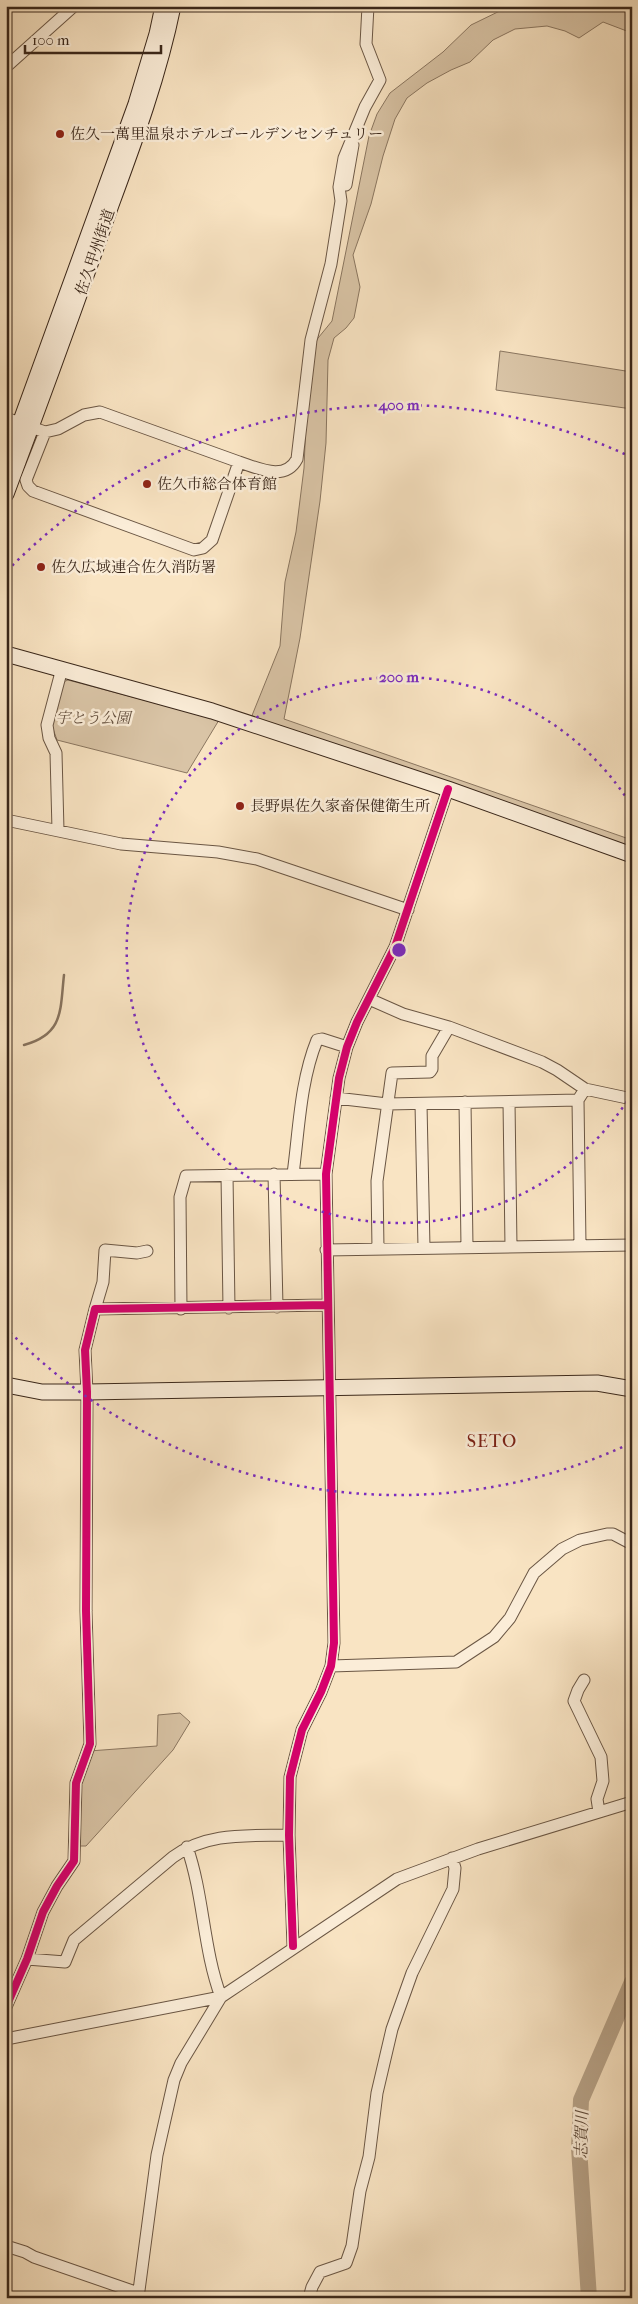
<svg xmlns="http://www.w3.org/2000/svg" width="638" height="2304" font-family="'IM FELL French Canon','Noto Serif JP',serif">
<rect width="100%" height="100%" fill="#f9e4c3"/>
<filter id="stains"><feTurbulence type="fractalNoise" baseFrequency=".004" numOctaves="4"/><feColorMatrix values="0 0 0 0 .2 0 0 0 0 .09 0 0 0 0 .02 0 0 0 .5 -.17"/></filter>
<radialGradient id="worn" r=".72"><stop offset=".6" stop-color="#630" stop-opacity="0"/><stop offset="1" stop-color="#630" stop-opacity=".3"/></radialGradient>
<!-- green -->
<path fill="#d9c4a6" stroke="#8a7660" d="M510,6H632V33L603,22L579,38L565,31L547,26L515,29L493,40L470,62L451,70L427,83L407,98L395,119L383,156L371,204L353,255L360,287L354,318L346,328L334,338L328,360L326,443L320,501L300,638L284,719L632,840V850L251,718L280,646L285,582L296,532L304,468L307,397L314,343L332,321L369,136L377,114L390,93L443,52L471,25Z
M500,351L632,372V409L496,390Z
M68,680L219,720L187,773L57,740L52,726L63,682Z
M180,1713L190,1722L173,1750L86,1846H78L79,1784L89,1751L157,1746L158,1715Z"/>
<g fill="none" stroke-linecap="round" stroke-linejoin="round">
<!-- stream -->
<path stroke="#86725d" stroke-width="2.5" d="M24,1045C64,1034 60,1010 64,975"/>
<!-- river -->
<path stroke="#b8a48a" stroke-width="16" d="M589,2298L579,2148L581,2100L632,1982"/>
<!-- street casing -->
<g stroke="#6a5644" stroke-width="13">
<path id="street" d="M6,67L74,6
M346,185L353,145
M6,418L45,432L58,429L84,415L100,412L239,462L212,540L203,548L194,550L33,491L28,486L26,480L45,432
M239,462C258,468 285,482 297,459L311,340L331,264L341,201L339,187L344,158L365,107L380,80L366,44L368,6
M6,820L121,844L218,852L257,859L408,910
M58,830L56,753L49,738L47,725L60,676L59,669
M369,999L403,1014L449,1027L542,1062L557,1070L585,1089L632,1099
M336,1098L387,1104L578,1100L585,1089
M578,1100L580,1245
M465,1102L467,1247
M509,1102L511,1247
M421,1104L424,1248
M274,1174L277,1307
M293,1174C299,1130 300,1082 317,1040L322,1039L347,1047
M227,1175L229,1308
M378,1249L377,1181L392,1073L430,1072L432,1069V1056L449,1027
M326,1250L632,1245
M95,1309L103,1282L105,1250L137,1253L147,1251
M181,1309L180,1197L186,1176L326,1174
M331,1666L456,1662L494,1637L510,1618L534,1573L562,1549L580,1540L607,1534H613L632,1544
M584,1680L578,1690L574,1701L601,1757L603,1781L597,1799L599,1812
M187,1847C204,1896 203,1949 221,1997
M293,1946L289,1835L290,1777L302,1730L321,1692L331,1666L334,1643L326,1174L339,1078L347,1047L357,1022L395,947L448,789
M27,1959L65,1962L74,1940L173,1857C207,1832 248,1836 289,1835
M6,2007L27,1959L43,1912L57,1886L74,1861L76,1783L90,1744L86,1611L87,1392L85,1350L95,1309L327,1305
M6,2039L221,1997
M6,2246L25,2252L34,2257L138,2293
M138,2298L157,2155L174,2080L181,2063L221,1997L397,1879L478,1849L632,1802
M309,2298L312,2287L320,2272L346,2263L352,2246L360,2191L369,2157L377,2093L392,2029L412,1973L453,1889L455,1868L452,1858"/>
</g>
<!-- secondary casing -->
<g stroke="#3a271a" stroke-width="17">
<path id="secondary" d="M6,462L136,104L157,34L163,6
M6,494C42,398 77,302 111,205C135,140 159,75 173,6
M6,654L212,711L448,789L632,855
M6,1385L42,1392H87L597,1383L632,1389"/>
</g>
<!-- street -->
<use href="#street" stroke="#fbedd8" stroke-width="11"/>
<!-- secondary -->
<use href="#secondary" stroke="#fbedd8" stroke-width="15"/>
<!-- cycleway casing -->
<g stroke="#fbedd8" stroke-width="11">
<path id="cycleway" d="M293,1946L289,1835L290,1777L302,1730L321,1692L331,1666L334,1643L326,1174L339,1078L347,1047L357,1022L395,947L448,789
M6,2007L27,1959L43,1912L57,1886L74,1861L76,1783L90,1744L86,1611L87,1392L85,1350L95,1309L327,1305"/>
</g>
<!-- cycleway -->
<use href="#cycleway" stroke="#d6006c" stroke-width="8"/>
</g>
<!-- distance rings -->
<g fill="none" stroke="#7b2cbf" stroke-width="2.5" stroke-dasharray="2.5 5">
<path d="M631 1095A273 273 0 1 1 631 805"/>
<path d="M629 1444A545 545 0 0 1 7 1329M7 571A545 545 0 0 1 629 456"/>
</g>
<!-- markers -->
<g fill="#8f2418" stroke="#fbedd8" stroke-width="2">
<circle cx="60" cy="134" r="5"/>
<circle cx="147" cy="484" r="5"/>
<circle cx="41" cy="567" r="5"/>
<circle cx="240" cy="806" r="5"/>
</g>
<g text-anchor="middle" stroke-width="5" stroke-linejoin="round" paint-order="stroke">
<!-- poi labels -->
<g font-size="15" fill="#3a271a" stroke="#fbedd8" text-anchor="start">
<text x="70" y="139">佐久一萬里温泉ホテルゴールデンセンチュリー</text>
<text x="157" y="489">佐久市総合体育館</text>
<text x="51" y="572">佐久広域連合佐久消防署</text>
<text x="250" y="811">長野県佐久家畜保健衛生所</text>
</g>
<!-- street labels -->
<g font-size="15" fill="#3a271a" stroke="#fbedd8">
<text transform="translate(95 252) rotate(-71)" y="5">佐久甲州街道</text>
</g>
<!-- park labels -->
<g font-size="15" font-style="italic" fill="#624e3d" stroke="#fbedd8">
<text x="93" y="723">宇とう公園</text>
</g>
<!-- water labels -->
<g font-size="16" font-style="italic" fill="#604c3c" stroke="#fbedd8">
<text transform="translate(581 2135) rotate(-89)" y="6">志賀川</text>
</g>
<!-- quarter labels -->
<g font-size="18" letter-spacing="1" fill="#7a1f14" stroke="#fbedd8">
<text x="492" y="1447">SETO</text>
</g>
</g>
<circle cx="399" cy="950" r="8" fill="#7b2cbf" stroke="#fbedd8" stroke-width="2.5"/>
<g font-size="15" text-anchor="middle" font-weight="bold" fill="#7b2cbf" stroke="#fbedd8" stroke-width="5" stroke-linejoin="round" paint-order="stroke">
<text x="399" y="410">400 m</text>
<text x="399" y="682">200 m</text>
</g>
<!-- margin -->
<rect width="638" height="2304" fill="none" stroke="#f9e4c3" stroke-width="25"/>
<rect x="8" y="8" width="623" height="2289" fill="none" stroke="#3a271a" stroke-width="2.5"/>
<rect x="12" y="12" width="613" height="2279" fill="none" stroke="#3a271a"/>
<!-- scale -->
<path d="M25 45v8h136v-8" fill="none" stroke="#3a271a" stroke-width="2.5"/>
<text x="32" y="45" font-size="15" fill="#3a271a" stroke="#fbedd8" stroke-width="4" paint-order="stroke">100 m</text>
<rect width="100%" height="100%" filter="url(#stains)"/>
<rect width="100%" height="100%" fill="url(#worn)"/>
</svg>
